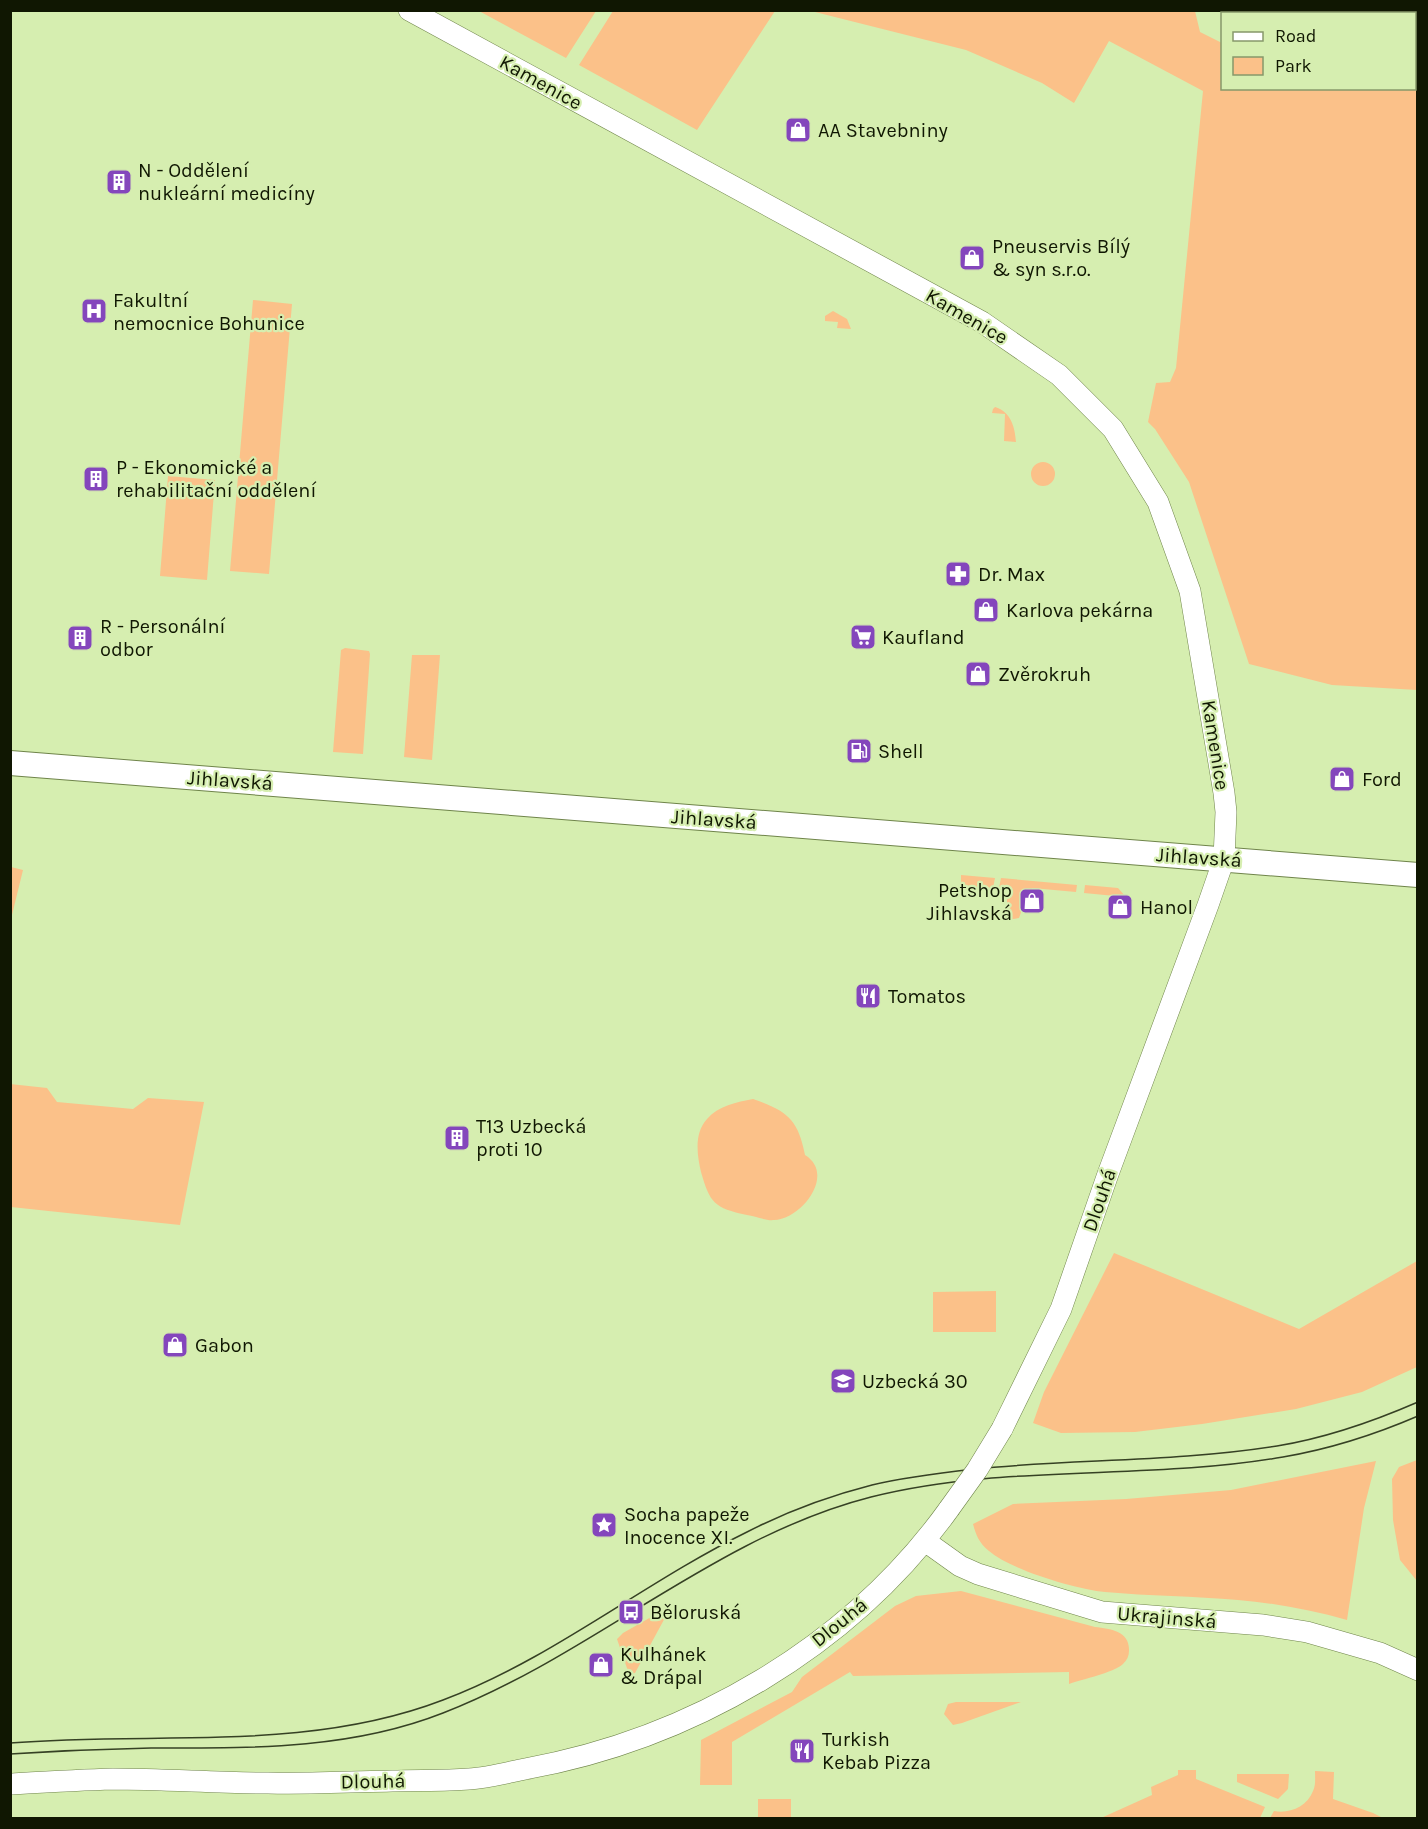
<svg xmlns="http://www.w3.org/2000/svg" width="1428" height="1829" font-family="Karla,sans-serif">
<rect width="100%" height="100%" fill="#d6eeb0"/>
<!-- green -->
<path fill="#fbc189" d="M479,11H596L566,58Z
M613,11V10L775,11L697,130L579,65Z
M811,11H1195L1200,32L1222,43V88H1414V14H1259L1258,11H1417V690L1332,685L1249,664L1189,482L1155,429L1148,422L1156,383L1170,382L1176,368L1203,91L1109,41L1074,103L1042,83L966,50Z
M253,300L292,304L269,574L230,571Z
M833,311L847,319L851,329L837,328L838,322L825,321V316Z
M995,407C1011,412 1015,427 1016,442L1004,441L1005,414L992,413L993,409Z
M1031 474a12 12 0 1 1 24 0a12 12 0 1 1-24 0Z
M168,476L215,480L207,580L160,576Z
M345,648L369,651L370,654L363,754L333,752L341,650Z
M412,655H440L432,760L404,757Z
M11,867L23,870L11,919L10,867Z
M961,875L995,878L993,888H961Z
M1001,878L1077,885L1076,892L1032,888L1031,898H1026L1019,918L1007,920V889L999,888Z
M1085,885L1118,888L1126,897L1084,893Z
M10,1084L47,1088L57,1102L133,1109L148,1098L204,1102L180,1225L11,1207Z
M753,1099C787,1111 798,1119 805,1155C836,1174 802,1219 774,1220C766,1221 755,1216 747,1215C714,1208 710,1203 701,1172C697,1155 694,1133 707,1119C718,1106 737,1102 753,1099Z
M1114,1253L1299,1329L1417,1261V1367L1362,1392L1296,1409L1202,1424L1135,1432L1061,1433L1033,1423L1044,1392Z
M996,1291V1332H933V1292Z
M1417,1460V1581L1400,1560L1393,1520L1392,1479L1399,1467Z
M1376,1461L1364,1508L1347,1620C1311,1610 1275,1603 1238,1600C1194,1596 1149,1596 1105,1592C1076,1589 1011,1570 989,1551C979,1543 976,1535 973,1524L1013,1504L1126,1499L1231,1490Z
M961,1591L1095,1627C1111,1629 1130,1631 1129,1651C1129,1656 1127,1660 1123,1664C1113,1673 1083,1679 1069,1684V1672L853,1676L850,1672L732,1742V1785H700L701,1740L792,1692L802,1677L895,1606L916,1596Z
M660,1612H664L666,1616L635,1673L629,1674L617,1639L623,1633Z
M956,1702H1021L962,1723L953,1725L944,1714L948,1704Z
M1178,1770H1196V1779L1265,1807L1260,1818H1101L1152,1795L1151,1787L1178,1775Z
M1315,1771L1334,1772L1333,1799L1373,1813L1383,1818H1270L1274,1811C1289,1814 1307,1807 1313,1791C1316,1785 1315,1777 1315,1771Z
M1237,1774H1289L1288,1789L1278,1799L1237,1782Z
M758,1799H791V1818H758Z"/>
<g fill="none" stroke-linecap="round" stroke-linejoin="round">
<!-- tertiary casing -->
<g stroke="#6f844a" stroke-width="22">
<path id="tertiary" d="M409,10L982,322L1059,375L1113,429L1158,502L1190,591L1224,793L1226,812L1224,859L1208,905L1108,1174L1061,1309L1002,1429
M925,1541L960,1566L978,1574L1102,1612L1263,1625L1307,1632L1380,1653L1418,1670
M10,1784C45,1782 79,1780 113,1779C165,1779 217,1783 268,1783C309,1784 351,1782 392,1781C417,1780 443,1781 469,1779C487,1778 506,1773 525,1769C691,1739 850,1647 949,1509"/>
</g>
<!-- secondary casing -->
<g stroke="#6f844a" stroke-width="26">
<path id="secondary" d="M10,763L1418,875"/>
</g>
<!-- tertiary -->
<use href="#tertiary" stroke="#fff" stroke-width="21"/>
<!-- secondary -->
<use href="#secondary" stroke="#fff" stroke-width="24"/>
<!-- tram -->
<path stroke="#364124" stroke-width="1.5" d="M10,1743C155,1731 305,1753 443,1700C552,1659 643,1583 747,1532C786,1512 829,1496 872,1485C905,1477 939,1473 974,1469C1074,1459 1177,1462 1277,1446C1326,1438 1372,1422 1418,1402
M10,1754C57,1751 104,1749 151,1748C250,1748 349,1750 443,1713C593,1655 714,1537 871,1497C1006,1463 1147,1481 1283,1457C1330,1449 1374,1435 1418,1416"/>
<!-- tertiary-bridge casing -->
<g stroke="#6f844a" stroke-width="22" stroke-linecap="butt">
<path id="tertiary-bridge" d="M949,1509L977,1470L1002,1429"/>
</g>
<!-- tertiary-bridge -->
<use href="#tertiary-bridge" stroke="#fff" stroke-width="21"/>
</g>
<!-- icons -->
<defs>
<g id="shop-square" transform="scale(1.35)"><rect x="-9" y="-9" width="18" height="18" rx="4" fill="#8446bc" stroke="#d6eeb0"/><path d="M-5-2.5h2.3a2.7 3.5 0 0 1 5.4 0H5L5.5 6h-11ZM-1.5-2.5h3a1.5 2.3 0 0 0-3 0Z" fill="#fff"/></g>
<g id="building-square" transform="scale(1.35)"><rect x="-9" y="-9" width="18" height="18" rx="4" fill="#8446bc" stroke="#d6eeb0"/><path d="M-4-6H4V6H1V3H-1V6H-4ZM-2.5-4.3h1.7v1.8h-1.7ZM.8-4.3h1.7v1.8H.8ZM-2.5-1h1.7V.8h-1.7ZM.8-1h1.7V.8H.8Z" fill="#fff"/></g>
<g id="hospital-square" transform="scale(1.35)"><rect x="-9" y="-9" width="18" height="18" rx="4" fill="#8446bc" stroke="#d6eeb0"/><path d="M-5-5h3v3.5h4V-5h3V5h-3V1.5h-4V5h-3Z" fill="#fff"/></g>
<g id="pharmacy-square" transform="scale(1.35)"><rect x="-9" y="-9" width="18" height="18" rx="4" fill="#8446bc" stroke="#d6eeb0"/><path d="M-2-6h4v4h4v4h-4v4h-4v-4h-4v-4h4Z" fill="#fff"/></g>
<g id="supermarket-square" transform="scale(1.35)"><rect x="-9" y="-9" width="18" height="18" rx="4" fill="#8446bc" stroke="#d6eeb0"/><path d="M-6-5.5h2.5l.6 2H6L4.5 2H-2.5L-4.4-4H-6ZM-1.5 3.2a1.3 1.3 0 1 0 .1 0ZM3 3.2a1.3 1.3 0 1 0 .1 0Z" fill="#fff"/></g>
<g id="fuel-square" transform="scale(1.35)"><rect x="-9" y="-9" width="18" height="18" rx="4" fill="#8446bc" stroke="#d6eeb0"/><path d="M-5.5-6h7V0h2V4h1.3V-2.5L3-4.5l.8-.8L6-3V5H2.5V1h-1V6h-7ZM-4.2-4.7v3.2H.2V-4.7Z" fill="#fff"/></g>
<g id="restaurant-square" transform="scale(1.35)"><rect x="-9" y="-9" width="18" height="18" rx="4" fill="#8446bc" stroke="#d6eeb0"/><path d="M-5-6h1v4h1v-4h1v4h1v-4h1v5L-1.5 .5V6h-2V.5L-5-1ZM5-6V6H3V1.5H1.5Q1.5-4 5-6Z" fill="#fff"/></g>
<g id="school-square" transform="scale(1.35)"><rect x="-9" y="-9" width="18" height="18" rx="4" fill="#8446bc" stroke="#d6eeb0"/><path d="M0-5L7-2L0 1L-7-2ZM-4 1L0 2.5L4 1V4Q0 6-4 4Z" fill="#fff"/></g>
<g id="sight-square" transform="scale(1.35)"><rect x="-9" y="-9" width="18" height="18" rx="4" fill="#8446bc" stroke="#d6eeb0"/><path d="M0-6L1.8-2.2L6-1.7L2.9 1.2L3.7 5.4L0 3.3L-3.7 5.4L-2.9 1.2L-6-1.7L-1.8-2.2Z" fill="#fff"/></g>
<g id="bus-square" transform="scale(1.35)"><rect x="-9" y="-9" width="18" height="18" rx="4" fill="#8446bc" stroke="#d6eeb0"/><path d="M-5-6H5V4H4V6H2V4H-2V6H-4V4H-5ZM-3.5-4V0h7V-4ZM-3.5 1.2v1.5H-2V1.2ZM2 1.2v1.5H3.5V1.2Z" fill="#fff"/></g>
</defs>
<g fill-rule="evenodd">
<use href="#shop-square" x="798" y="130"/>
<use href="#building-square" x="119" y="182"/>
<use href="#shop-square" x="972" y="258"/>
<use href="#hospital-square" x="94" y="311"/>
<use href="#building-square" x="96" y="479"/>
<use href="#pharmacy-square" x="958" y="574"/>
<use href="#shop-square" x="986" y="610"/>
<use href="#supermarket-square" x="863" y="637"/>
<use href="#building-square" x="80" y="638"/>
<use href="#shop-square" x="978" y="674"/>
<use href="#fuel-square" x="859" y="751"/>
<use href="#shop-square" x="1342" y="779"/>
<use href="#shop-square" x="1032" y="901"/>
<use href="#shop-square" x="1120" y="907"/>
<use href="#restaurant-square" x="868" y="996"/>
<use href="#building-square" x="457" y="1138"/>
<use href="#shop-square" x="175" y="1345"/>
<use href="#school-square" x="843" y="1381"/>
<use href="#sight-square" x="604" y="1525"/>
<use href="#bus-square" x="631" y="1612"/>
<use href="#shop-square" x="601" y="1665"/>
<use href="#restaurant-square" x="802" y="1751"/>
</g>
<g text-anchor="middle" stroke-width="4.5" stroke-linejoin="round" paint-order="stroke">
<!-- street labels -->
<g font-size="20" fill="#101702" stroke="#d6eeb0">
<text transform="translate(541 82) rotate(29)" y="7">Kamenice</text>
<text transform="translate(967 316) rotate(30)" y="7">Kamenice</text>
<text transform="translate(1216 745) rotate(81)" y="7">Kamenice</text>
<text transform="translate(230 780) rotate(4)" y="7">Jihlavská</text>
<text transform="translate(714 819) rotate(4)" y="7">Jihlavská</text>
<text transform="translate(1199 857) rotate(4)" y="7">Jihlavská</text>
<text transform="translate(1099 1200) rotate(-71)" y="7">Dlouhá</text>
<text transform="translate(1167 1617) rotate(5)" y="7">Ukrajinská</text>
<text transform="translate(839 1622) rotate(-39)" y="7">Dlouhá</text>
<text transform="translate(373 1781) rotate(-1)" y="7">Dlouhá</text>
</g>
<!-- poi labels -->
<g font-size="20" fill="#101702" stroke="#d6eeb0" text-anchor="start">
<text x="818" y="137">AA Stavebniny</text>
<text x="138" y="177">N - Oddělení<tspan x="138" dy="23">nukleární medicíny</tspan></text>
<text x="992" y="253">Pneuservis Bílý<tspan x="992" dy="23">&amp; syn s.r.o.</tspan></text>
<text x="113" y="307">Fakultní<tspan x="113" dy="23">nemocnice Bohunice</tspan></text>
<text x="116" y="474">P - Ekonomické a<tspan x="116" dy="23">rehabilitační oddělení</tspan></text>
<text x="978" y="581">Dr. Max</text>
<text x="1006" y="617">Karlova pekárna</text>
<text x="100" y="633">R - Personální<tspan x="100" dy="23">odbor</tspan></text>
<text x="882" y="644">Kaufland</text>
<text x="998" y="681">Zvěrokruh</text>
<text x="878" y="758">Shell</text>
<text x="1362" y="786">Ford</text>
<text x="1012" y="897" text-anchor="end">Petshop<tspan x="1012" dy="23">Jihlavská</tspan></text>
<text x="1140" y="914">Hanol</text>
<text x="888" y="1003">Tomatos</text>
<text x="476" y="1133">T13 Uzbecká<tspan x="476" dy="23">proti 10</tspan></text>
<text x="195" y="1352">Gabon</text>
<text x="862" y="1388">Uzbecká 30</text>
<text x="624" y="1521">Socha papeže<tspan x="624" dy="23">Inocence XI.</tspan></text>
<text x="650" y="1619">Běloruská</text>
<text x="620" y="1661">Kulhánek<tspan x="620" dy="23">&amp; Drápal</tspan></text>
<text x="822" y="1746">Turkish<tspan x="822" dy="23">Kebab Pizza</tspan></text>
</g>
</g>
<!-- border -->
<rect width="1428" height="1829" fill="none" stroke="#101702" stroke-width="24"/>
<!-- legend -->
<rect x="1221" y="12" width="195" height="78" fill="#d6eeb0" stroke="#87986a" stroke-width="1.5"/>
<rect x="1233" y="32" width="30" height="9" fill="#ffffff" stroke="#87986a" stroke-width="1.5"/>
<text x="1275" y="42" font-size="18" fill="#101702">Road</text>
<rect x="1233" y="57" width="30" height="18" fill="#fbc189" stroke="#87986a" stroke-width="1.5"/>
<text x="1275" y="72" font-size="18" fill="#101702">Park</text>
</svg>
